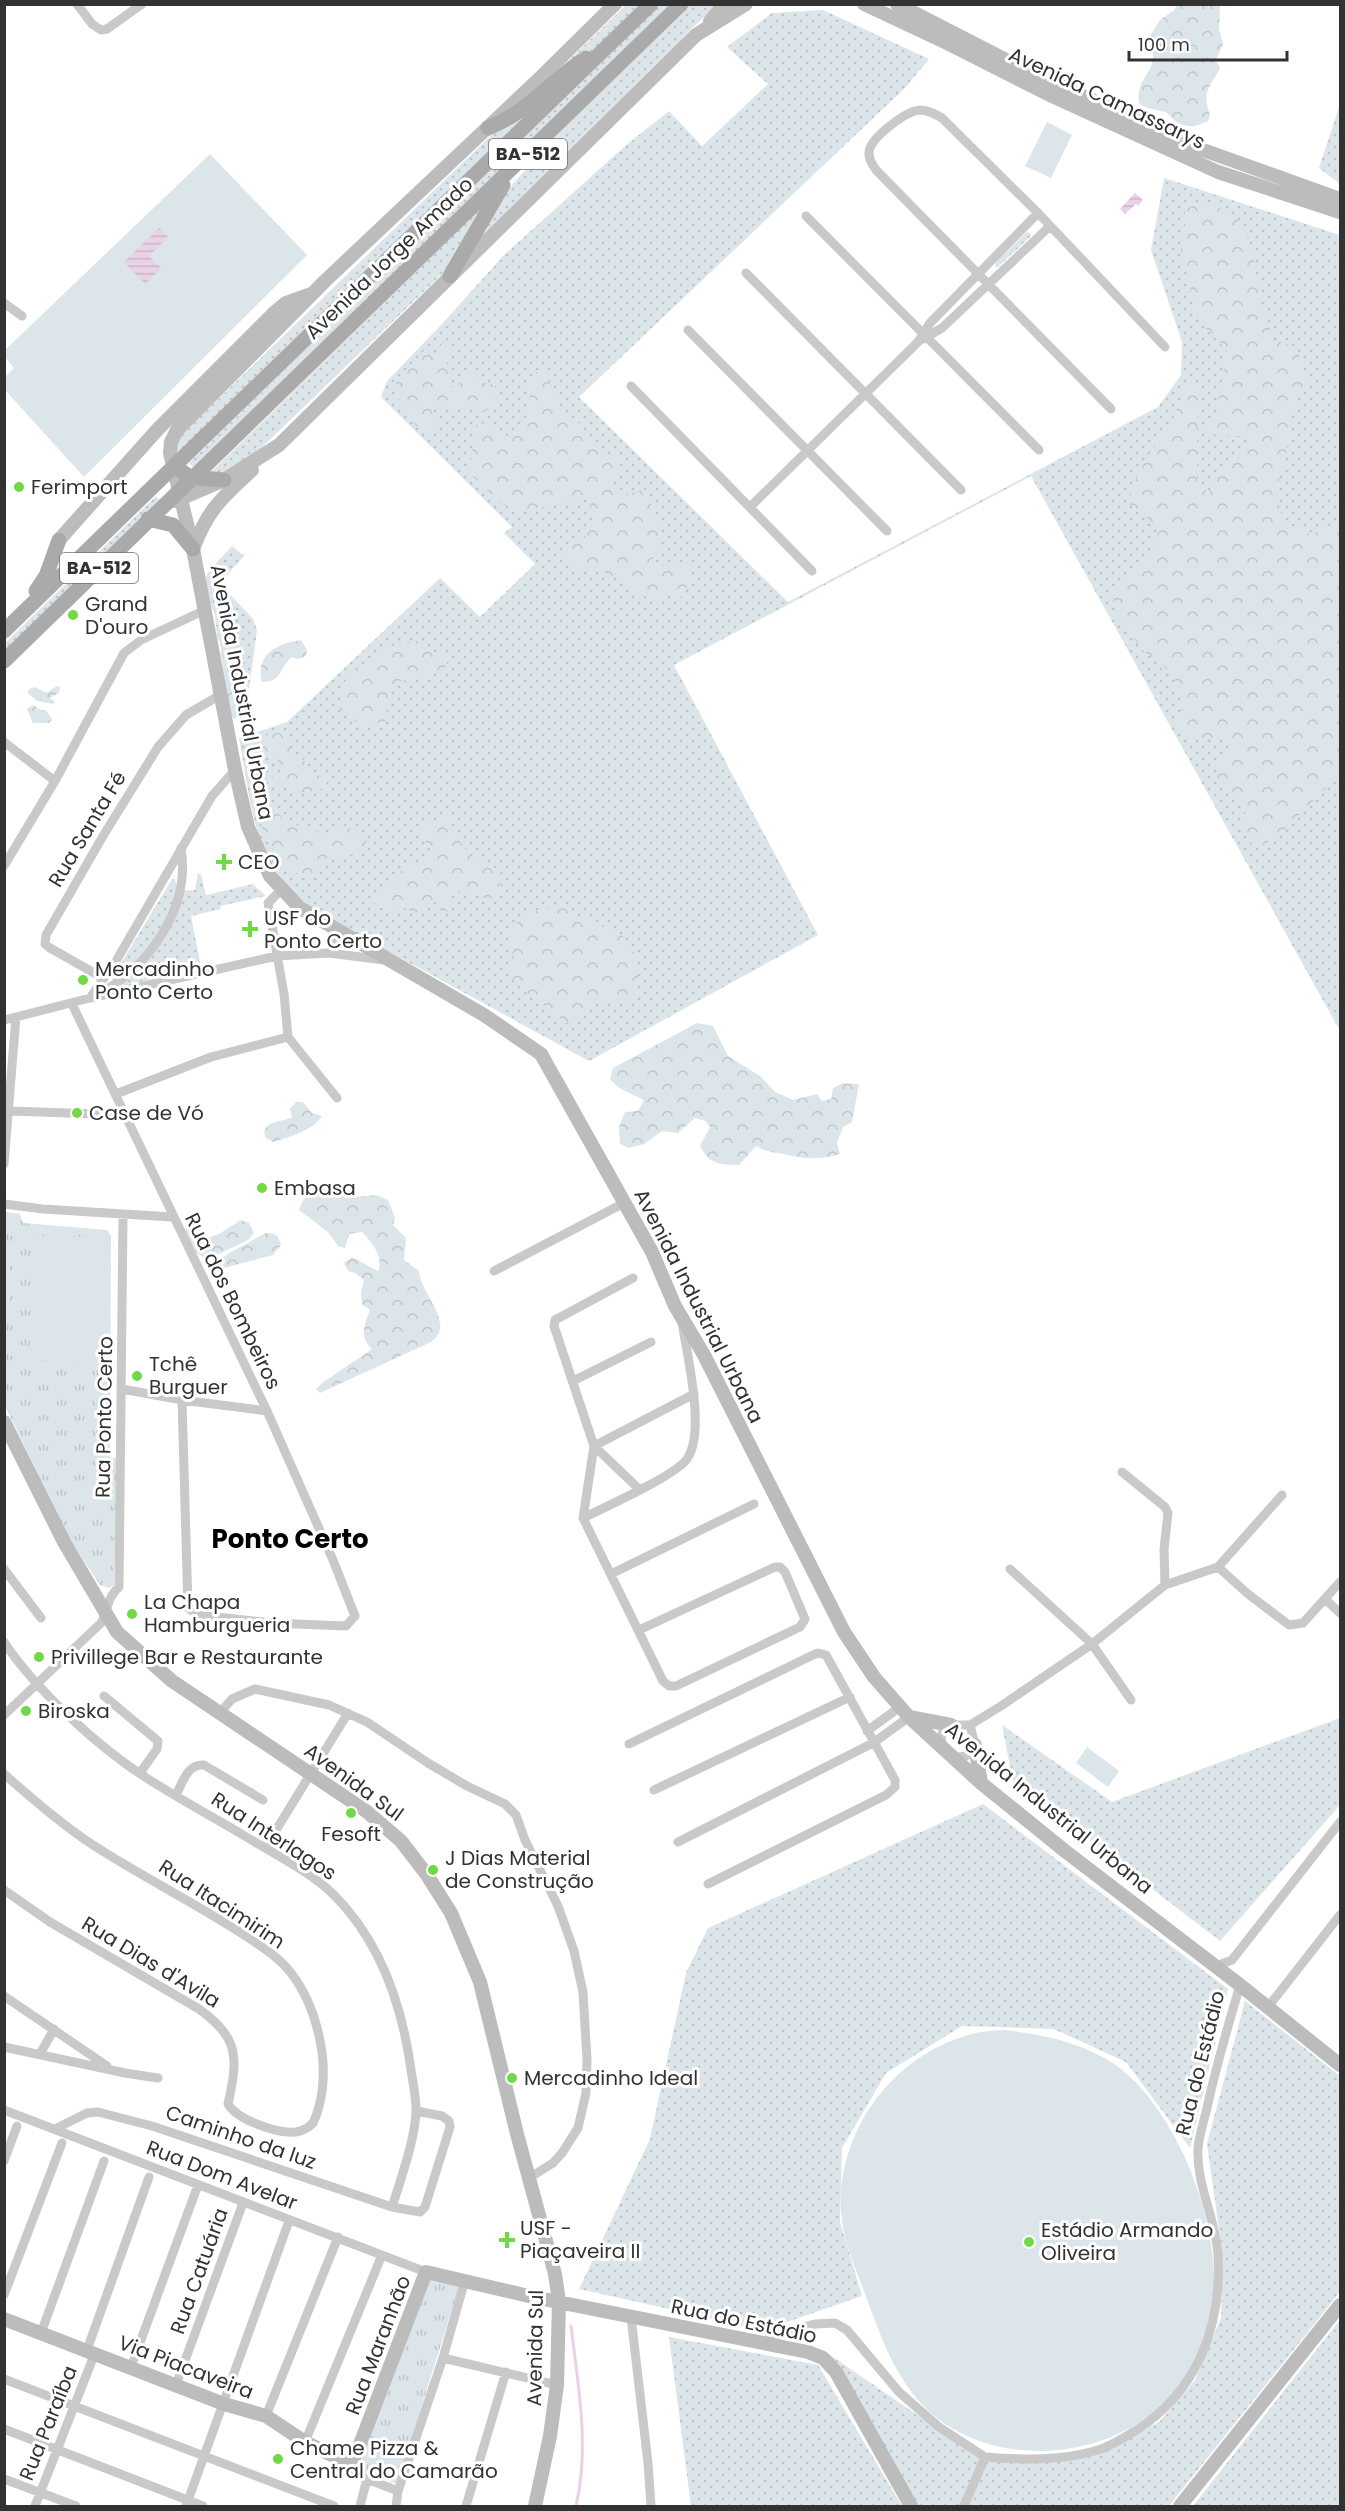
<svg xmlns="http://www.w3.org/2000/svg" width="1345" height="2511" font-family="Poppins,sans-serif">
<defs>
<pattern id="grass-dots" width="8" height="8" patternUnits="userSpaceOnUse" patternTransform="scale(1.5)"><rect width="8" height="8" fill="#dce5e9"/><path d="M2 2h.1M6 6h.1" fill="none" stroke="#bdc5c8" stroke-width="1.8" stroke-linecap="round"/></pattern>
<pattern id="forest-crowns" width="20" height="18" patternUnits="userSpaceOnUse" patternTransform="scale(1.5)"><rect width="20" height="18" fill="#dce5e9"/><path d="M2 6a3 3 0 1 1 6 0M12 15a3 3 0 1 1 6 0" fill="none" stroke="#bdc5c8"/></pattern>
<pattern id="park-tufts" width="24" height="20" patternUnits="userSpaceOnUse" patternTransform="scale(1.5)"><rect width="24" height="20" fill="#dce5e9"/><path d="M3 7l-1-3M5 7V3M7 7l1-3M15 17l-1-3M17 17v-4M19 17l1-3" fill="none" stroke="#bdc5c8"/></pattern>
<pattern id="water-rules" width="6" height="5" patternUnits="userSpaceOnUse" patternTransform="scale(1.5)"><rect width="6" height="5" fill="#ebd1e7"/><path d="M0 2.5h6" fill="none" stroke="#cab4c7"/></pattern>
</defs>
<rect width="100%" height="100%" fill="#fff"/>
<!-- grass -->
<path fill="url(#grass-dots)" d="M626,5H645L179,453L176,452V447L183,433Z
M660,5H672L193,467L189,463Z
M689,5H716L480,237L511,186L577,113Z
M823,10L929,59L905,88L579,397L788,602L1158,407L1181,375L1182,342L1151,250L1164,178L1340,235V1031L1031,476L674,665L818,935L589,1061L311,909C300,897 286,885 276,871C253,842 246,775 239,738L287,722L440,578L480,617L535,564L504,533L512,527L381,397L387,381L441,325L504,255L625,146L669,111L702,146L768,84L727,47L772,13Z
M1340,104V184L1319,168Z
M493,196L443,273L254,455C243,462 225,477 211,472Z
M1027,232L1031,234L1030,237L998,267H995L996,262Z
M156,496L160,501L5,650V643Z
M232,546L244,556L226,576V590L253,619L257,630L247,704L242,707C235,688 249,681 237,658L214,575L209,571Z
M198,873L201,875L206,895L253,884L266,896L220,906L221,909L191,916L201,967L119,987L115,985L112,978L172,879H175L177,891L195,890Z
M1340,1718V1805L1220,1941L1013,1782L1002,1725L1112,1802Z
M983,1804L1228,1989L1190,2148L1126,2062L1054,2029L962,2026L886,2073L842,2148L840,2222L862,2296L764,2330L579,2289L650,2139L686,1973L708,1928Z
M1245,2001L1340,2076V2292L1169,2506H919L915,2503L830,2355L986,2462L1053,2461L1100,2454L1160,2421L1195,2380L1221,2318L1222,2250L1207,2144Z
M1340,2320V2506H1193Z
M669,2337L818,2365L902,2506H691Z"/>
<!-- forest -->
<path fill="url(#forest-crowns)" d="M1177,5H1220L1219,29L1223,44L1216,60L1220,69C1208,89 1202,93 1210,115L1208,121C1196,127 1183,129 1173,119C1170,117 1168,113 1165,112C1155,109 1148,110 1139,103C1135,74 1164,70 1149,41L1153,31L1160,20L1174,10Z
M1208,202L1233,214L1248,235L1255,265L1261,305L1274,340L1297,348L1307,380L1293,408L1286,456L1275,492L1284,522L1311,535L1340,520V773L1282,833L1261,846L1249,842L1242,823L1247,807L1216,781L1221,757L1234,748L1226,737L1188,739L1176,722L1185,702L1171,672L1142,650L1118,616L1110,590C1140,570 1150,565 1158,529L1143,513L1128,503L1141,464L1168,430L1189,380L1203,390L1197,420V481L1209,494L1215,476L1237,461L1251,443C1232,430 1226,440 1206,432L1216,415L1227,351L1197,318L1181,250L1185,230V206Z
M443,342L452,351L451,357L447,362L451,386H458L466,373H474L479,382L495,385L498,395L491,408L480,413L471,407L434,408L432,414L438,421L435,433C432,433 429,434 426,433C415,430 394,397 395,386C396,377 419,356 426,349L435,354Z
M534,372H544C557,391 558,417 582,424L587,437L597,449L617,458L621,467L610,482L627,495L640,490C659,508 658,524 660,548L652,559L660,567L692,561V579L680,599L666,589L662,605C642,597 627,583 609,574C590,565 577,577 564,554L572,542L583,540C591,528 596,513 588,499L514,512L485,489L468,471C473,456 472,440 477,424L489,423L507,436L526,417L530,399L528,387Z
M209,571L214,575L215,582L220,587L230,631L237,658L243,670L239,699L242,707L241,715L234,719L228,712L220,642L217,638L215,615L206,593L205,579Z
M301,640L307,650L306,656L298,659L292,657C278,668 283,682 262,682C255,654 277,644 301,640Z
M417,641L423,649L443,656L448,665C440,673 411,681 400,681C387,693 386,703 387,720C363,730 358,724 340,709V689L352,671L397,643Z
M57,686L60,687L59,693L50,698L55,702L53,704L37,701L28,693L29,689L35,687L46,693Z
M33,705L41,710H46L52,719L49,723H33L27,709Z
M275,733L287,734L292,740L291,748L295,756L299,755L305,762L309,774L322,776L327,781L325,788L302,794L281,785L271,783L273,775H280V764L274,754L265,755L253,750L252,739Z
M266,799L286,822L325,833L345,826L368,838L362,852L335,859L327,858L308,878C286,872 261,841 260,817C260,812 264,805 266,799Z
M445,813L451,820L450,830L473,858L501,871L498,881L503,890L495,897L486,899C476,894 469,894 458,891L450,896L452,904L449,912L439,909L434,899L415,913L401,907L393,910L376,907L373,899L379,892L392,887L393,877C404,867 419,863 432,856L429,845L420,837V822L430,819L436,826Z
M564,907C591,929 630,919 637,964C639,978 638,988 630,1000L596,1001L567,1023L524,991L510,976L514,959L507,933C530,910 531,910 564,907Z
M697,1023L713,1026L728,1056L760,1076L775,1092L793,1100L817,1094L822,1101L831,1099L833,1088L843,1083L859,1084L852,1122L843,1127L837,1143L840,1154C821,1160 807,1159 788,1155C774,1151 771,1154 756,1146L739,1165C720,1165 709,1164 700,1146L710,1127L705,1121L695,1118L678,1133L662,1131L644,1144L629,1148L620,1144L619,1127L625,1112L638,1111L644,1100L619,1088L610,1079L613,1068Z
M296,1102H303L312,1113L322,1116C314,1130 288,1138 273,1142L266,1138L264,1131C270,1119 281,1123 292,1117L290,1109Z
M332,1184L354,1197L376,1195L388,1200L395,1218L393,1225L406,1238L404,1260L419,1271C420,1294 457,1324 431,1342L320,1393L316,1389L322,1383L372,1349C359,1337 364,1325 370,1310L362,1304L361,1292L364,1280L355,1273L348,1271L344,1263L352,1257L378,1271C384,1257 372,1242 362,1232L349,1234L345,1248L338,1246L328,1232L299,1210C304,1194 316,1185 332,1184Z
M241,1220L249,1223L254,1233L248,1240L208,1259C192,1253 185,1244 186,1226L193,1224L200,1227L207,1238L219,1234Z
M266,1233C276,1233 278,1235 281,1245L273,1255L213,1271L211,1266L229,1253Z"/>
<!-- park -->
<path fill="url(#park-tufts)" d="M5,1212L20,1214L23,1223L107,1230L111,1236L110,1457L118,1459L114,1585L109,1588L100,1585L69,1538L5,1406L4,1310H8L10,1242H5Z
M431,2278L460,2284L397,2484L357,2470Z"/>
<!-- pitch -->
<path fill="#dce5e9" d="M1047,122L1072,135L1051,178L1025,166Z
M210,154L307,255L84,477L5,390V377L14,368L5,357V350Z
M33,1236L106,1237L103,1361L30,1360Z
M5,1242H10L9,1310H5Z
M1087,1747L1119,1771L1108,1787L1076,1763Z
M1005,2030C1045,2035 1090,2044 1122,2070C1180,2117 1222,2228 1213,2302C1208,2343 1187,2384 1156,2410C1089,2467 970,2467 913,2394C891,2366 879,2332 867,2299C858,2274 845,2247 842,2221C832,2139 888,2058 968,2035C979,2031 993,2031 1005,2030Z"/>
<!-- water -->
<path fill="url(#water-rules)" d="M1135,193L1143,200L1138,206L1136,204L1125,214L1120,209Z
M159,228L168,237L149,256L161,268L145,284L124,262Z"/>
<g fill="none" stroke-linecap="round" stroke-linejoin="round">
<!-- stream -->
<path stroke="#ebd1e7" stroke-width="3" d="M571,2326C578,2385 590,2448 576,2506"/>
<!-- street -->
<path stroke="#c9c9c9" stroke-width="9" d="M77,4L92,24L101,30L107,29L142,4
M806,216L1039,450
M746,273L961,490
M4,303L22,316
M688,330L887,531
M923,339L942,328L1050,226
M631,386L812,571
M1111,409L876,170C871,163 867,156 870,148C875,135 906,111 920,110C928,110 935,114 942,118L1038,213L1165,347
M750,507L918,342L930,323L1038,213
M4,742L55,781
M4,866L55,781L124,653L141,640L205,610
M281,890L268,903L284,994L288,1037L337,1098
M329,953L335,943L334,929
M103,978L50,948L45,944L46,935L103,836L158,747L186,715L220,695
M100,993C150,966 191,907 181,848
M90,998L116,961L212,796L235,770
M72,1004L267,1411L333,1560L355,1616L346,1626L271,1623L198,1615L188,1608L182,1400
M4,1020L90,998L277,956L329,953L384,960
M116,1094L211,1057L288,1037
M10,1111L126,1115
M4,1164L16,1017
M4,1204L43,1209L172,1217
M494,1271L624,1203
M633,1278L555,1320L554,1326L594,1446L583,1518C605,1507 675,1476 687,1459C706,1432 687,1355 682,1322
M573,1381L651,1342
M122,1389L182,1400L267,1411
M639,1489L594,1446L694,1394
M583,1518L663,1681L669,1686H676L800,1627L805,1619L785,1572L780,1567H775L639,1630
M1218,1567L1248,1594L1289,1625L1303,1623L1340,1582
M4,1569L41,1618
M1010,1569L1092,1644L1131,1700
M611,1574L754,1504
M1165,1585L1218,1567L1282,1495
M1325,1599L1340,1613
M4,1642C36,1690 99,1748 148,1779C178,1798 209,1815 238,1832C267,1850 310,1871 334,1895C381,1942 402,2004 411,2070C413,2083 416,2097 416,2110C416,2136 400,2182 392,2207
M104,1696L158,1741L157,1749L140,1773
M219,1714L232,1699L255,1689L329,1705L367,1722L428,1763L467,1786L505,1804L516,1815L525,1840L558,1906L574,1951L583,1992L587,2060L586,2093L578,2128L562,2153L553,2163L529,2178
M4,1715L101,1623C108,1611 107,1597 119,1587L123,1215
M867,1731L900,1707
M629,1744L813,1655L818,1653L826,1655L895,1780V1787L886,1795L708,1884
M941,1746L942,1733L951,1725H970L1001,1706L1092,1644L1165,1585L1164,1549L1168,1513L1165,1507L1122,1472
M952,1758L966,1756L975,1745L970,1725
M4,1774C33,1799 61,1824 93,1845C141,1876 193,1902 241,1933C259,1945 278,1956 291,1973C308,1995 318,2025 322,2052C325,2075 323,2102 313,2123C308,2128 303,2131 296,2132C278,2134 237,2120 228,2104C238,2058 240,2039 199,2009L50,1922L4,1890
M654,1790L850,1697
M176,1795C183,1782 187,1764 204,1765L263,1800
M678,1842L873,1743L909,1717
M265,1848L348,1713
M1216,1966L1232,1960L1340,1822
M4,1996L107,2066
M1268,2007L1340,1915
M4,2047L125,2073L158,2078
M40,2054L54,2029
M4,2110C145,2164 286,2219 426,2272
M55,2129L87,2113L98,2112L152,2126L392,2207L420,2212L425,2207L450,2127L449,2121L442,2116L417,2111
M4,2161L17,2126
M4,2295L62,2143
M631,2317L648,2463L651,2506
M41,2333L104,2161
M761,2342L789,2331L815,2324L835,2323L847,2330L899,2392L939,2427L985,2457L964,2506
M87,2350L149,2177
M443,2358L557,2385
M131,2367L198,2185
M4,2379L334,2506
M176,2385L243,2203
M266,2416L338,2237
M4,2429L203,2506
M305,2442L382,2255
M985,2457C1022,2460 1062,2461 1098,2450C1111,2446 1123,2438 1135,2431C1197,2392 1222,2327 1218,2255C1216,2219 1196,2185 1198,2148C1199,2135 1204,2121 1207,2108C1216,2066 1228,2026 1240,1985
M348,2463L357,2475L398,2491
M4,2479L76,2506
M35,2506L95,2353
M186,2506L289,2221
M360,2506L367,2479
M396,2506L398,2491L443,2358L465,2280
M466,2506L506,2372"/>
<!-- secondary -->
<path stroke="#bcbcbc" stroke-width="14" d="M615,4L541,77L325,281L177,430L171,442L170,453L193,549L235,770L248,827L270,876L300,908L484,1015L541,1054L652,1252L675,1306L704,1355L844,1632L874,1677L909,1717L981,1783L1065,1851L1240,1985L1340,2065
M864,4L949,44L1054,97L1218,172L1340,212
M897,4L1016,65L1192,146L1340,199
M710,21L725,4
M175,501L224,480L279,445L696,35L746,4
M59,540L157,430L274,313L286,303L308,295
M193,549C208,509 221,499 252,470
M4,1422L64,1542L117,1632L172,1681L366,1811L401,1841L427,1875L451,1913L480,1982L517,2134L555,2274L559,2301L557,2385L550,2436L535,2506
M909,1717L951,1725
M975,1745L981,1783
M4,2319L224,2404L266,2416L305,2442L348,2463L354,2457L359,2447L426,2272L533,2297L808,2352L823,2358L836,2372L911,2506
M1180,2506L1340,2305"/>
<!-- primary -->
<path stroke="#aaa" stroke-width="15" d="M488,128C530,111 550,81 586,58
M450,276L503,185
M174,466L190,477L224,480
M148,519L173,525L193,549
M36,591L46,576L59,540
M4,631L651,4
M4,661L681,4"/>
</g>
<!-- markers -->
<g fill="#72d846" stroke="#fff" stroke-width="2">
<circle cx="19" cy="487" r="6"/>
<circle cx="73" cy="615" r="6"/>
<path d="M221 853h6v6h6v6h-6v6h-6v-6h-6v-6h6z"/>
<path d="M247 920h6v6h6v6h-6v6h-6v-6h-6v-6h6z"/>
<circle cx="83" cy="980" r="6"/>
<circle cx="77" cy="1113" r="6"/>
<circle cx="262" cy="1188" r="6"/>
<circle cx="137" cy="1376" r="6"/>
<circle cx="132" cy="1614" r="6"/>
<circle cx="39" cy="1657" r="6"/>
<circle cx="26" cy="1711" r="6"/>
<circle cx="351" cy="1813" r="6"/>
<circle cx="433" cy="1870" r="6"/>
<circle cx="512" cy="2078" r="6"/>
<path d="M504 2231h6v6h6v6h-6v6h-6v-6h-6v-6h6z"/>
<circle cx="1029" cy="2242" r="6"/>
<circle cx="278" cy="2459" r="6"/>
</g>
<g text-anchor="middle" stroke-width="6" stroke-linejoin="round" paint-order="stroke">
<!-- shield labels -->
<g fill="#fff" stroke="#707070" stroke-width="1.5">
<rect x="489" y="139" width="78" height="30" rx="4.5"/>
<rect x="60" y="553" width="78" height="30" rx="4.5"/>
</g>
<g font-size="18" font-weight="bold" fill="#323232">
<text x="528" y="160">BA-512</text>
<text x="99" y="574">BA-512</text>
</g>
<!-- street labels -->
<g font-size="20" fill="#323232" stroke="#fff">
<text transform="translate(1107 98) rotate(25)" y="7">Avenida Camassarys</text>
<text transform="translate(389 258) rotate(-44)" y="7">Avenida Jorge Amado</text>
<text transform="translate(242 692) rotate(79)" y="7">Avenida Industrial Urbana</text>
<text transform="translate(87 829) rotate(-59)" y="7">Rua Santa Fé</text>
<text transform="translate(233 1301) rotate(64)" y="7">Rua dos Bombeiros</text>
<text transform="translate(699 1306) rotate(63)" y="7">Avenida Industrial Urbana</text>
<text transform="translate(104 1417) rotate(-89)" y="7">Rua Ponto Certo</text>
<text transform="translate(354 1782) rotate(36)" y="7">Avenida Sul</text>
<text transform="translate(1049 1808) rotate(39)" y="7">Avenida Industrial Urbana</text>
<text transform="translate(274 1836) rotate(33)" y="7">Rua Interlagos</text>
<text transform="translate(222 1904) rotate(33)" y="7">Rua Itacimirim</text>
<text transform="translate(151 1962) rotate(31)" y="7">Rua Dias d'Avila</text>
<text transform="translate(1200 2063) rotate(-76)" y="7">Rua do Estádio</text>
<text transform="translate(241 2137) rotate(19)" y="7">Caminho da luz</text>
<text transform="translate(222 2175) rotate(21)" y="7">Rua Dom Avelar</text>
<text transform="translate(199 2271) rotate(-70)" y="7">Rua Catuária</text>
<text transform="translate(744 2321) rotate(12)" y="7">Rua do Estádio</text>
<text transform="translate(378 2345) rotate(-69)" y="7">Rua Maranhão</text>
<text transform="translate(535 2348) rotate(-89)" y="7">Avenida Sul</text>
<text transform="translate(186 2367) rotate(21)" y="7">Via Piacaveira</text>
<text transform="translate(48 2423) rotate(-68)" y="7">Rua Paraíba</text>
</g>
<!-- poi labels -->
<g font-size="20" fill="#323232" stroke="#fff" text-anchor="start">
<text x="31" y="494">Ferimport</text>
<text x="85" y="611">Grand<tspan x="85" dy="23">D'ouro</tspan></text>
<text x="238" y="869">CEO</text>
<text x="264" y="925">USF do<tspan x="264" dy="23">Ponto Certo</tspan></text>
<text x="95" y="976">Mercadinho<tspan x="95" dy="23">Ponto Certo</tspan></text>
<text x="89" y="1120">Case de Vó</text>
<text x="274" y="1195">Embasa</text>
<text x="149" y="1371">Tchê<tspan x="149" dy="23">Burguer</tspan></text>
<text x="144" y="1609">La Chapa<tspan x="144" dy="23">Hamburgueria</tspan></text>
<text x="51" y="1664">Privillege Bar e Restaurante</text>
<text x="38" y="1718">Biroska</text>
<text x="351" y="1841" text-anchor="middle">Fesoft</text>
<text x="445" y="1865">J Dias Material<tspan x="445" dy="23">de Construção</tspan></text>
<text x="524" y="2085">Mercadinho Ideal</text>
<text x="520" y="2235">USF -<tspan x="520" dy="23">Piaçaveira II</tspan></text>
<text x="1041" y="2237">Estádio Armando<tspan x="1041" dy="23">Oliveira</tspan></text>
<text x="290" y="2455">Chame Pizza &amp;<tspan x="290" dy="23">Central do Camarão</tspan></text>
</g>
<!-- district labels -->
<g font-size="26" font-weight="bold" fill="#000" stroke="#fff">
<text x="290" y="1548">Ponto Certo</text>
</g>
</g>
<!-- border -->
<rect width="1345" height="2511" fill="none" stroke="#323232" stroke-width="12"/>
<!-- scale -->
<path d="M1129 51v9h158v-9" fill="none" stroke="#323232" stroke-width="3"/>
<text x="1138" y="51" font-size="18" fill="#323232" stroke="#ffffff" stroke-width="4.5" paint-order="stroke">100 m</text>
</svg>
